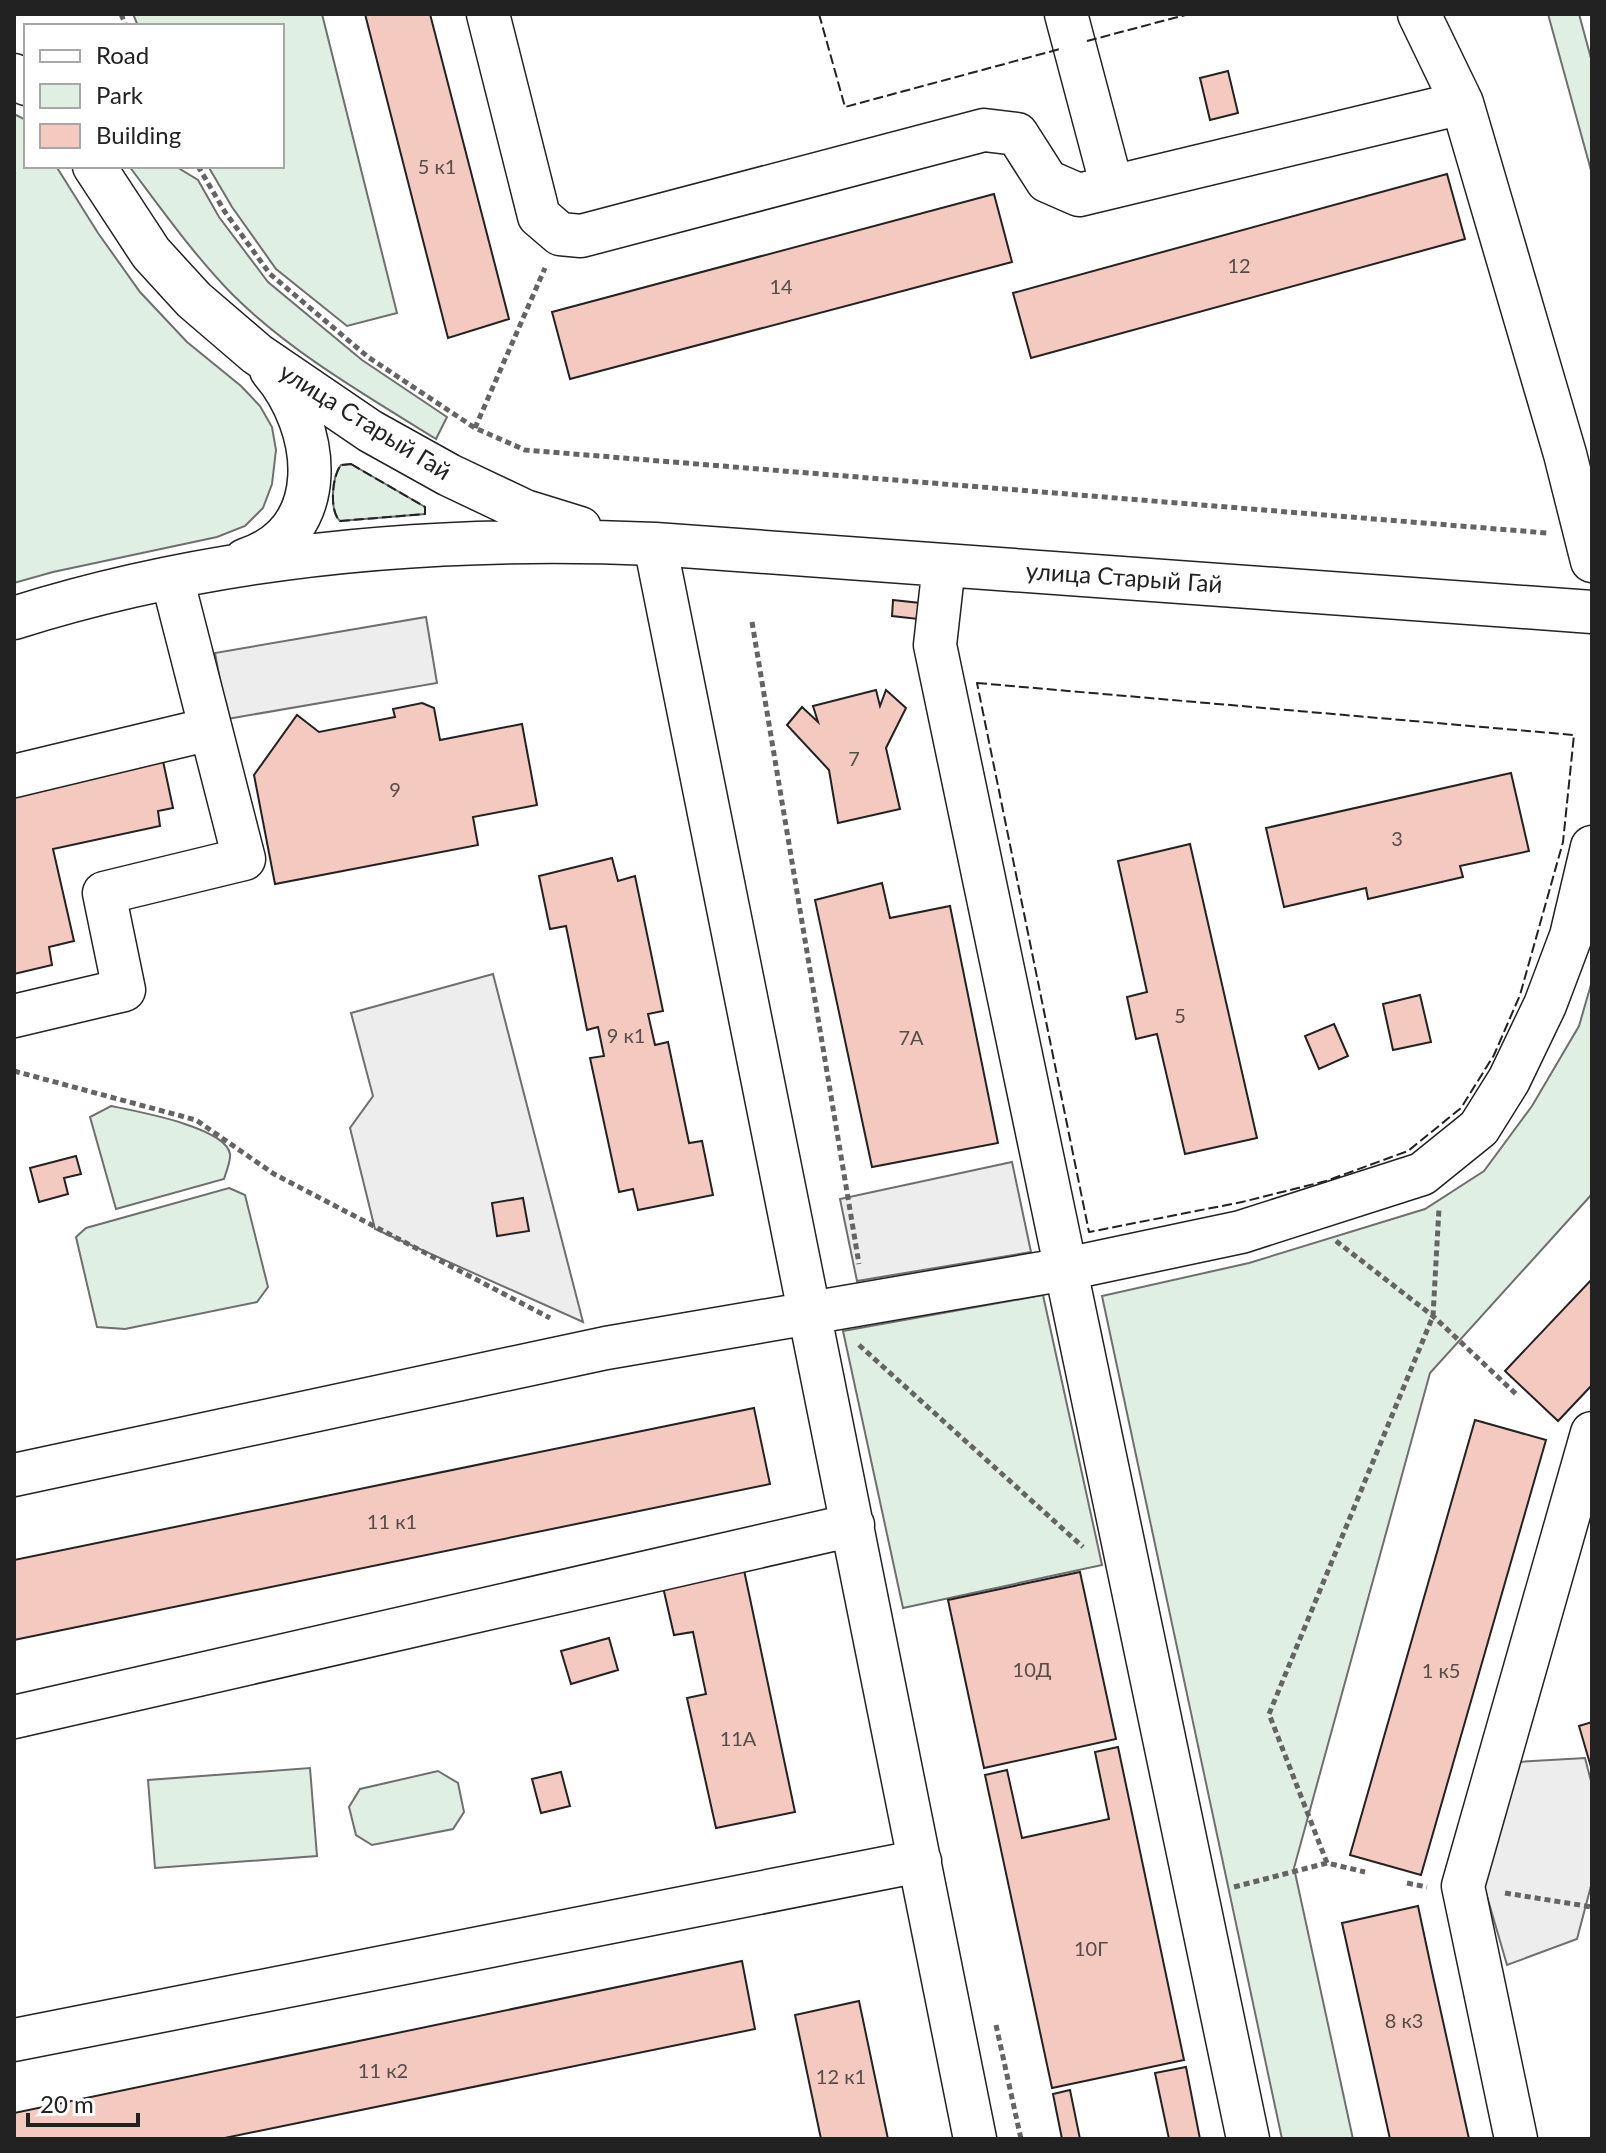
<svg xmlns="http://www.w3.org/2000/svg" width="1606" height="2153" font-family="Lato,sans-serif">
<rect width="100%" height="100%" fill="#fff"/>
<!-- green -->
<path fill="#e0efe3" stroke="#6f6f6f" stroke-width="2" d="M133,14H322L397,313L347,326L276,269L232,207L208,166H282V26H138Z
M1548,14H1579L1592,62V174Z
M14,114L26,120V166H56L98,233L140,292L187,342L241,386L260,406L272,427L276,450L272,484L263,508L245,526L217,537L53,572L14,583Z
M129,166H175L198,180L219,217L268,282L362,360L447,417L436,439C367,396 290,352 232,294C194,255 162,210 129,166Z
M351,464L425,507V514L340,521C329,511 332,476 341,465Z
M1592,981V1194L1430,1373L1294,1868L1353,2139H1282L1102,1296L1249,1263L1425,1209L1484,1171L1532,1106L1579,1026Z
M111,1106C135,1111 226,1127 230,1154C231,1161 226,1172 224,1179L116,1209L90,1117Z
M229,1188L245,1195L268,1287L257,1302L125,1329L97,1327L76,1237L86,1228Z
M1043,1295L1102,1565L903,1608L843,1331Z
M310,1768L317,1856L155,1868L148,1780Z
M438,1771L458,1783L464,1812L453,1829L372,1845L356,1835L349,1807L360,1789Z"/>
<!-- parking -->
<path fill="#ededed" stroke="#6f6f6f" stroke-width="2" d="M426,617L437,683L227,719L215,653Z
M493,974L583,1322L375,1229L350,1128L373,1096L351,1013Z
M1012,1162L1031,1252L857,1281L840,1199Z
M1585,1758L1592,1785V1882L1577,1939L1507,1965L1482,1879L1516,1762Z"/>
<!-- building -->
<path fill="#f3c9c0" stroke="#222" stroke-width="2" d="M365,14H430L509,319L448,338Z
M1228,71L1238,113L1210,120L1200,78Z
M1447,174L1465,239L1031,358L1013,293Z
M994,194L1012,262L570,379L552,312Z
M893,600L920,603L918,619L892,616Z
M876,690L880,706L886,690L906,708L886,748L900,809L838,823L829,770L787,725L802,707L818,722L813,706Z
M422,703L434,708L440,740L522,724L537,805L473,817L478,845L275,884L254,775L297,715L319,732L395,717L393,709Z
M163,761L173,808L158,811L160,826L53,849L74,941L49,947L52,965L14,974V778Z
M1511,773L1529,851L1460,866L1463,877L1368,899L1366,888L1284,907L1266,828Z
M1190,844L1257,1138L1185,1154L1157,1034L1136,1039L1127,997L1147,992L1118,861Z
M612,858L618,881L635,876L663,1011L648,1014L655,1045L668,1042L689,1143L702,1141L713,1195L638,1210L633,1189L619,1192L590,1058L604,1056L598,1027L587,1030L566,926L550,929L539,876Z
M882,883L890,918L950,906L998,1143L872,1167L815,900Z
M1420,995L1431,1042L1393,1050L1383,1004Z
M1334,1024L1348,1056L1319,1069L1305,1036Z
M76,1156L81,1174L64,1178L68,1194L39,1202L30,1168Z
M523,1198L529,1231L497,1236L492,1203Z
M1592,1279V1385L1558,1421L1505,1371Z
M754,1408L770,1484L14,1640V1560Z
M1475,1420L1546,1440L1421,1875L1350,1855Z
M744,1570L795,1812L716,1828L687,1698L706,1694L693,1632L674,1635L663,1587Z
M1080,1572L1116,1739L984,1768L948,1600Z
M609,1638L618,1670L571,1684L561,1651Z
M1592,1722V1766L1591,1767L1579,1726Z
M1118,1747L1184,2060L1052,2088L985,1775L1007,1770L1022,1838L1109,1819L1095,1752Z
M561,1772L570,1806L541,1813L532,1779Z
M1418,1906L1431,1967L1469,2139H1390L1342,1923Z
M742,1961L755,2029L220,2139H14V2113Z
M859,2001L888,2139H821L795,2015Z
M1186,2067L1200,2139H1169L1155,2073Z
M1070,2090L1080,2139H1062L1053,2094Z"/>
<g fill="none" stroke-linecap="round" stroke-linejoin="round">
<!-- minor casing -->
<g stroke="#222" stroke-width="45">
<path id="minor" d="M488,14L539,216L560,234L581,236L984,130L1017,134L1047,181L1079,195L1462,103L1565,454L1592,561
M1066,14L1112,187
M1419,14L1462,103
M14,75L26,84
M94,166L151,253L194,300L257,354L370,431L449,475L525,511L580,528
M655,544L975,2139
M245,560C332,532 321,428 271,370
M944,565L935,645L1248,2139
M14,618C220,553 441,535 655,544L1592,612
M14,776L210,729
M14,1016L124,990L104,893L244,859L172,578
M14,1475L606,1348L1066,1269L1241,1232L1422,1174L1479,1128L1509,1080L1545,1005L1571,936L1592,847
M14,1717L853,1525
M14,2040L920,1861
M1516,2139L1463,1886L1592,1433"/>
</g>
<!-- path -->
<path stroke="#646464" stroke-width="5" stroke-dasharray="6 4" stroke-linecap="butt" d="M121,14L126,26
M198,166L225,212L270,274L368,357L475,428L525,450L1547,533
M475,428L545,268
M752,622L859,1264
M14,1071L196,1120L274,1174L550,1318
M1336,1241L1433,1316L1517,1395
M859,1345L1083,1547
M1327,1863L1269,1714L1433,1316L1439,1208
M1407,1883L1427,1887
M1234,1887L1327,1863L1365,1872
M1505,1893L1592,1907
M996,2025L1021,2139"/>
<!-- minor -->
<use href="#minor" stroke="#fff" stroke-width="42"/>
<!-- fence -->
<path stroke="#222" stroke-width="2" stroke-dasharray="10 4" stroke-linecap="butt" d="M819,14L845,107L1060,49
M1087,41L1189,14
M351,464L425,507V514L340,521C329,511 332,476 341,465Z
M977,683L1574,735L1563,842L1520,995L1494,1055L1461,1108L1408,1151L1326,1181L1242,1202L1089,1232Z"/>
</g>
<g text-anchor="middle" stroke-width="6" stroke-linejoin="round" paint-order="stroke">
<!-- number labels -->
<g font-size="20" fill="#564c4a">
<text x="437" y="174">5 к1</text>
<text x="1239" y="273">12</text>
<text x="781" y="294">14</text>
<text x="854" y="766">7</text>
<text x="395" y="797">9</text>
<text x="1397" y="846">3</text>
<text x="1180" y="1023">5</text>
<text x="626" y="1043">9 к1</text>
<text x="911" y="1045">7А</text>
<text x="392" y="1529">11 к1</text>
<text x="1032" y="1677">10Д</text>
<text x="1441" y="1678">1 к5</text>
<text x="738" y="1746">11А</text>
<text x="1091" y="1956">10Г</text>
<text x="1404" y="2028">8 к3</text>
<text x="383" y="2078">11 к2</text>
<text x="841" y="2084">12 к1</text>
</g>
<!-- street labels -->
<g font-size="24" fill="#222" stroke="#fff">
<text transform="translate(365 422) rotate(32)" y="8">улица Старый Гай</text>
<text transform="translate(1124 578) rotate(4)" y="8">улица Старый Гай</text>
</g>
</g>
<!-- border -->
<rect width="1606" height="2153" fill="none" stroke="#222222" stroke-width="32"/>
<!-- legend -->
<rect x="24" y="24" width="260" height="144" fill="#ffffff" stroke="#a7a7a7" stroke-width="2"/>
<rect x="40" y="50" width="40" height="12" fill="#ffffff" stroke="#a7a7a7" stroke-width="2"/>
<text x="96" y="64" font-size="24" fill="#222222">Road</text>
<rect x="40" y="84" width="40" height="24" fill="#e0efe3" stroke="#a7a7a7" stroke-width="2"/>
<text x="96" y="104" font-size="24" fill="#222222">Park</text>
<rect x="40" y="124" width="40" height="24" fill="#f3c9c0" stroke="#a7a7a7" stroke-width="2"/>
<text x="96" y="144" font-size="24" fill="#222222">Building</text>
<!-- scale -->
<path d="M28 2113v12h110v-12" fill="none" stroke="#222222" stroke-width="4"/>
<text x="40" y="2113" font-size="24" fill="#222222" stroke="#ffffff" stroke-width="6" paint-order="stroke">20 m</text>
</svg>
